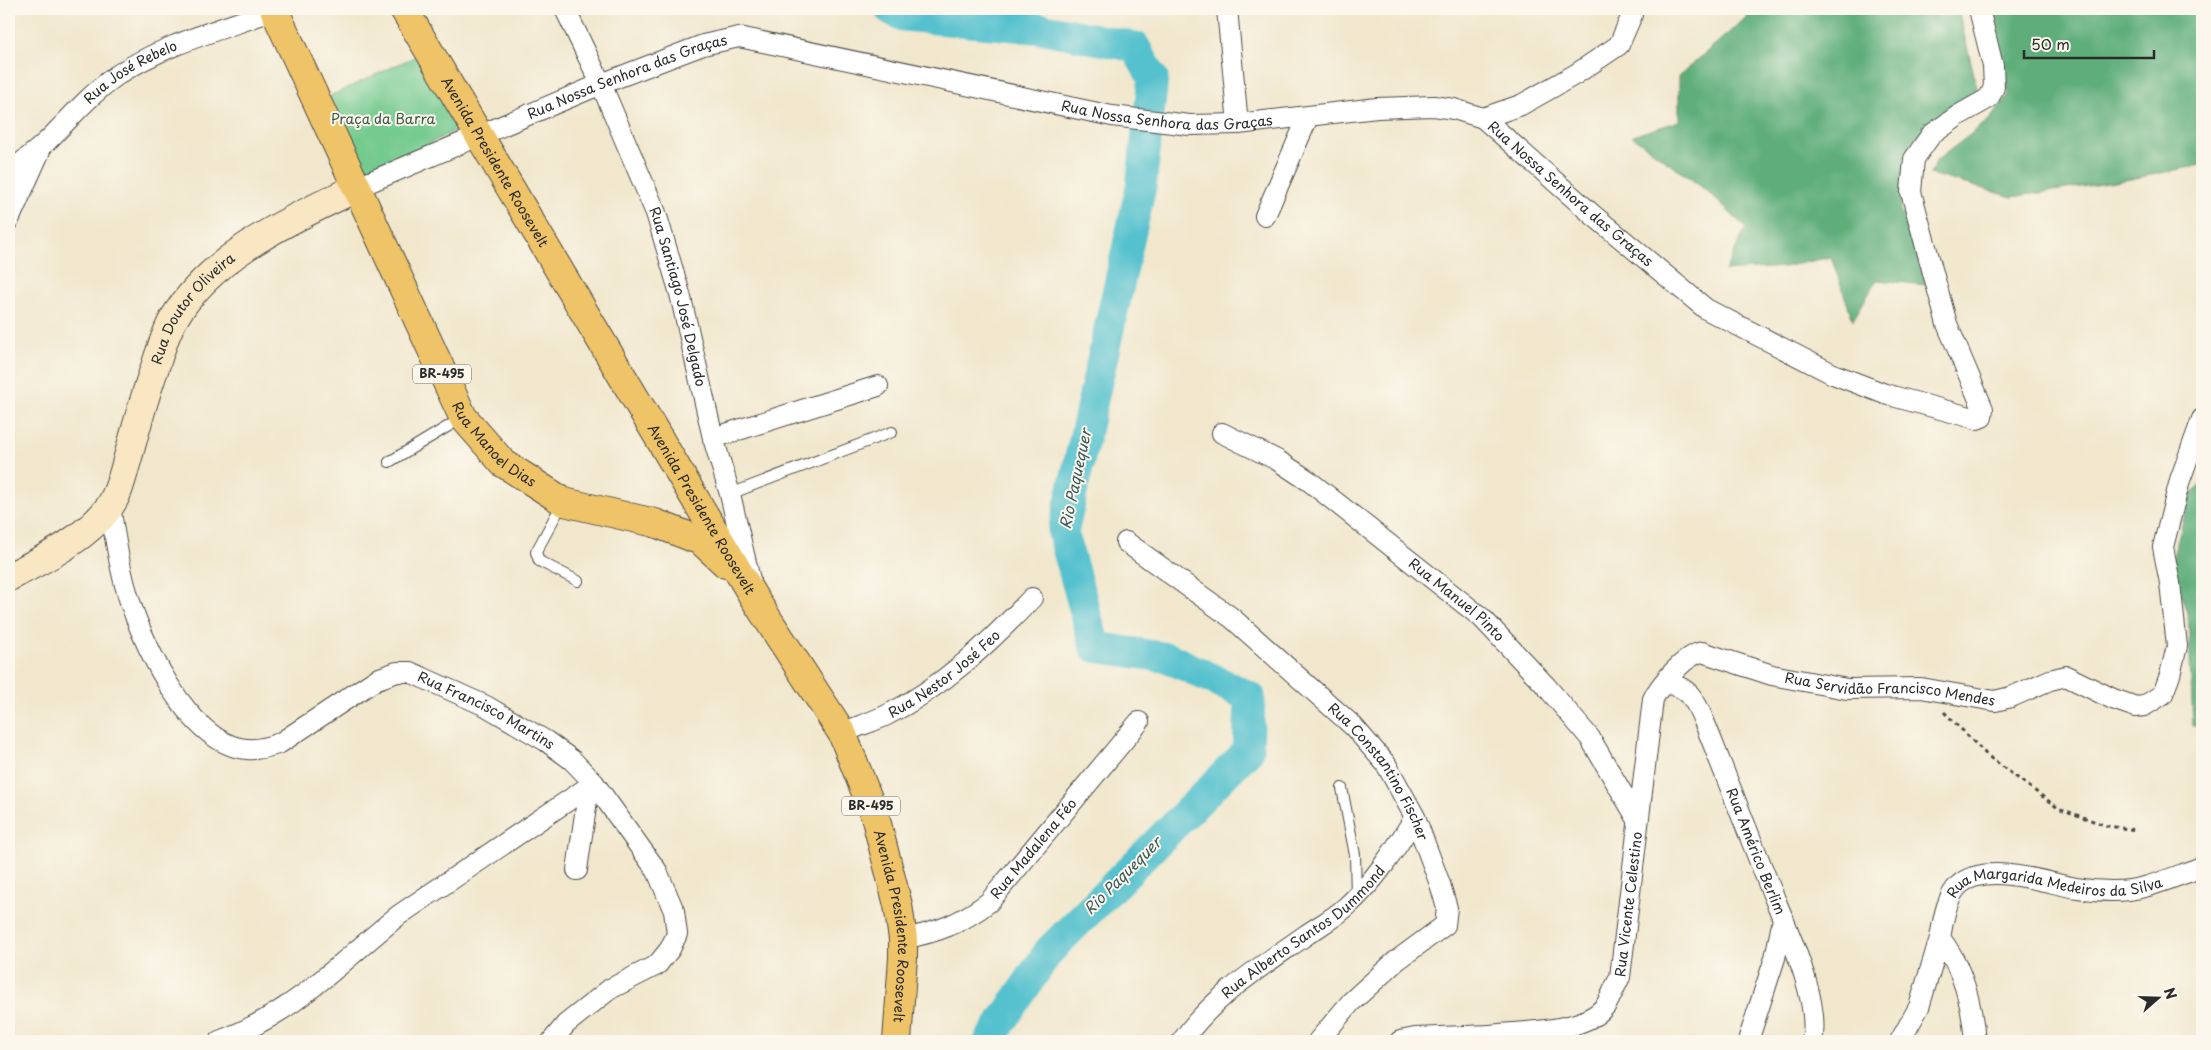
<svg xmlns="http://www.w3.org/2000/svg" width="2211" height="1050" font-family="'Playpen Sans',sans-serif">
<rect width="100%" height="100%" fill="#fbf7ec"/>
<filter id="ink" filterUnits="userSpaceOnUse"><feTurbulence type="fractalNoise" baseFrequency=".02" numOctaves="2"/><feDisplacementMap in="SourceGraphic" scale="10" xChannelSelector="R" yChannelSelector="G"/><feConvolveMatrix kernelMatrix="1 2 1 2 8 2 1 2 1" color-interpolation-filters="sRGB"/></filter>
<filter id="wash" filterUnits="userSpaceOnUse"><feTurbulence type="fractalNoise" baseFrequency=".0096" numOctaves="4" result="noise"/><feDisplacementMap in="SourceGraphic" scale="20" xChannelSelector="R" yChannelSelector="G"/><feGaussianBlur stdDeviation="1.12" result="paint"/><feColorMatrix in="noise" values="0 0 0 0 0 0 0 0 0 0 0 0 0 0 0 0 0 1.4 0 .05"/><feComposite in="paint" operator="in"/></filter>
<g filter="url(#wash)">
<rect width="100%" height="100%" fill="#f1e7cd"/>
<!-- green -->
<path fill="#74ca8f" stroke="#507a5d" d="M416,56L462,127L360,179L328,97Z"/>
<!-- forest -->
<path fill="#5fae7a" stroke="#456c52" d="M1756,9H1958L1978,91L1969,105L1912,140L1900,209L1927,285L1877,280L1853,320L1831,257L1784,267L1725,271L1746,228L1707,191L1632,136L1679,121V76Z
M1987,9H2202V165L2115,182L2012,197L1930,174L1937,160L1989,120L2009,94Z
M2202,484V726H2193L2188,613L2171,563L2191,493Z"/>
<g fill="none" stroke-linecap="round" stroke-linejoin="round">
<!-- river -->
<path stroke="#55c1ce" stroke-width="31" d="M890,9L903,16L1045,29L1135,47L1153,78L1141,187L1063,533L1095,647L1169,658L1250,697L1248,751L1049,951L989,1041"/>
</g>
</g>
<g filter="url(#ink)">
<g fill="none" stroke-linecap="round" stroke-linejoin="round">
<!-- service casing -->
<g stroke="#494743" stroke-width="12">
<path id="service" d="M389,462L462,418
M730,494L892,432
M563,502L536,552L539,561L578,581
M1342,788L1355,855L1356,896"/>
</g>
<!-- minor casing -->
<g stroke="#494743" stroke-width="22">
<g id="minor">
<path id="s1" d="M565,9L601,84L656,213L680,294L713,438L730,494L750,580"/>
<path d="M1227,9L1238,124"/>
<path d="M1483,118L1521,105L1576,74L1619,45L1632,15V9"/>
<path id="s2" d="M9,173C20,163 33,154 44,144C68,121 89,95 116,76C161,45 223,29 274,10"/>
<path id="s3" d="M358,187L601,84L703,45L739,37L1112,116L1190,125L1238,124L1377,108L1434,106L1454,109L1483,118L1593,215L1706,309L1833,374L1885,394L1977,419L1982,417L1983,409L1947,324L1911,192L1914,159L1931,135L1959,115L1989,98L1994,87L1993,66L1979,9"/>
<path d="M1265,216L1308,117"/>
<path d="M9,220L40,151"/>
<path id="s4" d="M1222,433L1277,460L1309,481L1482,618L1546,686L1590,738L1638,820"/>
<path d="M713,438L878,386"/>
<path id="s5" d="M110,506C114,532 118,559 125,585C138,635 187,745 247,749C259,750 269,747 280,743L377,679L397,672H410L486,706L546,741L572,760L594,783L657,871L674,911L677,934L670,949L657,965L610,989L566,1024L552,1041"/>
<path id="s6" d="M1126,542L1232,618L1353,726L1386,764L1415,817L1440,884L1447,908L1445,925L1396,961L1351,1002L1318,1041"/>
<path id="s7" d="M1664,684C1690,684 1697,704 1706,726C1725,775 1745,825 1765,875C1781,917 1822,997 1812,1041"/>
<path id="s8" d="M842,733C856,727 871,722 885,716C942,688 989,643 1032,598"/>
<path d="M577,870L589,786"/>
<path id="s9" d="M1940,938C1943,922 1946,897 1959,885C1986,861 2046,883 2077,888C2088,890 2100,891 2111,891C2143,892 2173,877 2202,867"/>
<path id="s10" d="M903,939C938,932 960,924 989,902L1139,722"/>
<path d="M219,1041C294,1014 339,963 399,915L594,783"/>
<path id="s11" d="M1182,1041C1214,995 1261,967 1306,935C1319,926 1334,918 1346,907C1375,881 1395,850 1415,817"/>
<path d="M1400,1041L1415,1038L1491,1035"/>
<path id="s12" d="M1480,1041L1491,1035C1523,1031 1586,1033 1606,1005C1611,997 1615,986 1620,977L1653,699C1660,684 1686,655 1702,652L1772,675L1847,689L1921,688L1995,701L2011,697L2050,680L2066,676L2113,699L2136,707L2144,706L2163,694L2170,675L2177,646L2170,583L2163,547L2180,480L2202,419"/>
<path d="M1748,1041L1775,958L1783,919"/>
<path d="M1900,1041L1919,1007L1940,938C1963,967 1972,1005 1975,1041"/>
</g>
</g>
<!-- secondary casing -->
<g stroke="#494743" stroke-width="30">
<g id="secondary">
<path id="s13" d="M9,577C44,559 86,539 110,506C120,491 123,474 128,457C136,429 143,401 153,373C159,356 164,336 173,320C213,253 291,220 358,187"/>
</g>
</g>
<!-- primary casing -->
<g stroke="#494743" stroke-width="30">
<g id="primary">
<path id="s14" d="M274,9L463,417L503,463L564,502L655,523L701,541L726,564"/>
<path id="s15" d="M404,9L754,598L842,733L875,816L898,905L903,939V958L897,1041"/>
</g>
</g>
<!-- path -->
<path stroke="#494743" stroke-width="3" stroke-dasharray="4 4" stroke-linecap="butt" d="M1944,712L1988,756L2058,808L2107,826L2137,830"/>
<!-- service -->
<use href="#service" stroke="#fff" stroke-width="10"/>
<!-- minor -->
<use href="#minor" stroke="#fff" stroke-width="20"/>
<!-- secondary -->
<use href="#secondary" stroke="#f9e7c3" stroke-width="28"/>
<!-- primary -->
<use href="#primary" stroke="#efc469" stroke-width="28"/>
</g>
</g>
<g text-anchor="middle" stroke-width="4" stroke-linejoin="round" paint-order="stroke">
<!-- shield labels -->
<g fill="#fbf7ec" stroke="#696865" stroke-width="1">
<rect x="413" y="364.5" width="58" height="19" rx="4"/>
<rect x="842" y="796.5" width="58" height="19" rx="4"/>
</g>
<g font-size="12" font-weight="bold" fill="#2b2b2b">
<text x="442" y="378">BR-495</text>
<text x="871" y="810">BR-495</text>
</g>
<!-- street labels -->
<g font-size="14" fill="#2b2b2b" stroke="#fbf7ec">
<text dy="5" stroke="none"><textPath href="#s2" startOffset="159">Rua José Rebelo</textPath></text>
<text dy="5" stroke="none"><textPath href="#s3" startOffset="291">Rua Nossa Senhora das Graças</textPath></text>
<text dy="5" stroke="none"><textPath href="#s3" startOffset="846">Rua Nossa Senhora das Graças</textPath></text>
<text dy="5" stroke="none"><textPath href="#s15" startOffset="178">Avenida Presidente Roosevelt</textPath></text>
<text dy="5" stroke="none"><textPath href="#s3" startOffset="1281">Rua Nossa Senhora das Graças</textPath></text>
<text dy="5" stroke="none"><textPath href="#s1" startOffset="310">Rua Santiago José Delgado</textPath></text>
<text dy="5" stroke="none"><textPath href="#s13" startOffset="342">Rua Doutor Oliveira</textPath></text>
<text dy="5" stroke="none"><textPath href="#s14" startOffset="491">Rua Manoel Dias</textPath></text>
<text dy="5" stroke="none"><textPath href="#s15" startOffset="582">Avenida Presidente Roosevelt</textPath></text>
<text dy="5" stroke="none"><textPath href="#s4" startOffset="289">Rua Manuel Pinto</textPath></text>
<text dy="5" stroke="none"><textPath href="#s8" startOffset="119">Rua Nestor José Feo</textPath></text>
<text dy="5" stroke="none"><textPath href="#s12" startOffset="708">Rua Servidão Francisco Mendes</textPath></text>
<text dy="5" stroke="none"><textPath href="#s5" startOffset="564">Rua Francisco Martins</textPath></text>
<text dy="5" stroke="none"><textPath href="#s6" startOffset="345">Rua Constantino Fischer</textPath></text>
<text dy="5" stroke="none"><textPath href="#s10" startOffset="164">Rua Madalena Féo</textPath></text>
<text dy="5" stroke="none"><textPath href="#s7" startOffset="199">Rua Américo Berlim</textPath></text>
<text dy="5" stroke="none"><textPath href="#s9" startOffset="154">Rua Margarida Medeiros da Silva</textPath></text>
<text dy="5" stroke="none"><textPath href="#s12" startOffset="239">Rua Vicente Celestino</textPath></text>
<text dy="5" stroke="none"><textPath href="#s15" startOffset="1048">Avenida Presidente Roosevelt</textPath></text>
<text dy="5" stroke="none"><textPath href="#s11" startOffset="164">Rua Alberto Santos Dummond</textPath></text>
</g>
<!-- park labels -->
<g font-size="14" fill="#415b49" stroke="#fbf7ec">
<text x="383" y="124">Praça da Barra</text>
</g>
<!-- water labels -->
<g font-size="15" font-style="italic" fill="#38585c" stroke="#fbf7ec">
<text transform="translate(1076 479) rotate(-78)" y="5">Rio Paquequer</text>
<text transform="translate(1123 876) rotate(-45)" y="5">Rio Paquequer</text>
</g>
</g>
<!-- margin -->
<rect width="2211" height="1050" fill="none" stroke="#fbf7ec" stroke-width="30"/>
<!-- north arrow -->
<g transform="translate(2158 998) rotate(70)" stroke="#fbf7ec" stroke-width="4" paint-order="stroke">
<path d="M0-4L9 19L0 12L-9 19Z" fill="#2b2b2b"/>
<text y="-8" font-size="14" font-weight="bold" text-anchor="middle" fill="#2b2b2b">N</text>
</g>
<!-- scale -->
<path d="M2024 50v8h130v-8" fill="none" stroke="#2b2b2b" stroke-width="2.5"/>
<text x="2031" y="50" font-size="15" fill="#2b2b2b" stroke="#fbf7ec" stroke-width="4" paint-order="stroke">50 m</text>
</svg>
